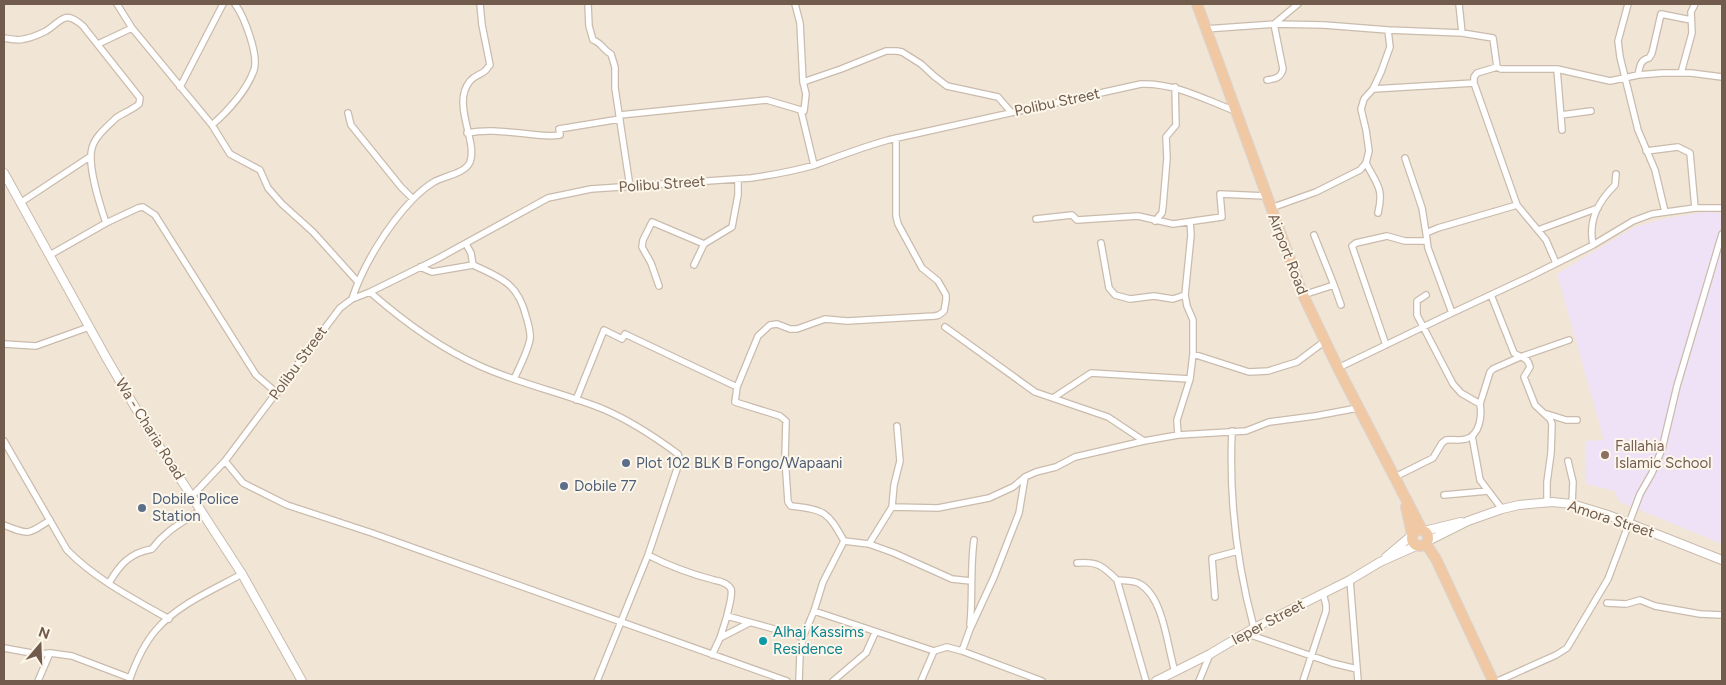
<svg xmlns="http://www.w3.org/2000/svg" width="1726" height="685" font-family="Figtree,sans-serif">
<rect width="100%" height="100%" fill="#faf3e5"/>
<!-- residential -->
<path fill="#f1e5d5" d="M4,4H1722V681H4Z"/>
<!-- education -->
<path fill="#f0e2f6" d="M1704,212L1722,213V544L1620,502L1614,491L1586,484L1585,441L1604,440L1557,274L1634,227L1663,219Z"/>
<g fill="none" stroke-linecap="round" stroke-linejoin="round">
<!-- minor casing -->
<g stroke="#cabbad" stroke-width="8">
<path id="minor" d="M117,4L132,28
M588,4L589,26L593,40C602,43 603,50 611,54L615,67V88L630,187
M795,4L800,23L803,82L806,94L804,111H801L814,165
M1459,4L1462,33
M1628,4L1618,41L1620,57L1638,130L1655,170L1665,212
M1205,29L1274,24L1324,25L1388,30L1462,33L1493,38L1497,67L1501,69H1557L1610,81L1638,75L1662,73H1691L1722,77
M4,38C10,39 17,41 24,39C31,38 40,34 46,31C62,21 64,9 83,26L140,98L139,104C132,110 123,113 116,118C108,126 95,136 92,148C87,166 100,205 106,223
M98,44L132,28L212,125L230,154L260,170L268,188L282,204L313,232L358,282
M1497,67L1477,73L1474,77V83L1517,205L1546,240L1556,263
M1557,69L1562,130
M1681,73L1692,33L1691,12L1695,4
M1638,75C1640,66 1640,60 1649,58L1652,53L1661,14L1691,20
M1267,80C1275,79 1281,78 1283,69L1274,24L1298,4
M803,82L841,69L886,51H897L902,52L921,64L934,76L947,86L998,97L1011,112
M180,87L223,4
M1373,89L1474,83
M348,113L351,125L401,187L413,199
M620,115L767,100L804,111
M1561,115L1591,111
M212,125C228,111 247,90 254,70C259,55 244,16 235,4
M467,133C488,129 507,132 528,134C539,135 549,137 560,135L559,129L620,119
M1646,151L1678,147L1690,153L1695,208
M1405,158L1422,208L1426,233
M1366,163C1377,185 1384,188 1378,213
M20,203L91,156
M1271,208L1316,192L1360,170L1366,163L1369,151L1366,130L1361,109L1364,99L1373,89L1381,72L1390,47L1388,30
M1036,219L1072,215L1077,220L1138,216L1173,224L1222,217L1220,194L1266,196
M1155,221L1162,213L1163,206L1167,158L1166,137L1176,125L1175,87
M1538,230L1598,208
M1101,243L1109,288L1115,295L1130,299L1154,296L1173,299L1185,295
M466,244L471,253L473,265C502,278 518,284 526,316C528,323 531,332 530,339C528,351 519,368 514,379
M1593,245C1588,220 1598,202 1615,185L1616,174
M50,255L106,223L138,208L143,207L155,215L256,375L277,393
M694,265L704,244L732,227L738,195V179
M420,267L432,272L473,265
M1334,285L1341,305
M659,286L651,263L642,247L643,240L652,222L704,244
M370,292C404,322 438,347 480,366C520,384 563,393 603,409C629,420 655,437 678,454L680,460L648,555L597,681
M1303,295L1334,285L1314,235
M1491,295L1514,353C1521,358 1528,357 1530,367L1524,377L1535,405L1550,419L1552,424L1551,453L1547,482V502
M352,299C363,265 388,225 413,199C419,193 427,186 434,182C443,176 465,174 470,162C478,141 451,104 470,81C475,75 480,75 485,71C487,69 488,67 490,65L482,25L480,4
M1452,313L1428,248L1426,233L1438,228L1517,205
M945,327L1035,392L1108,417L1144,441
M4,344L36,346L89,327
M1386,345L1352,246L1356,243L1387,236L1405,241H1427
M1193,354L1249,372L1268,371L1297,362L1325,341
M1338,368L1452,313L1529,277L1593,245L1633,221L1652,214L1695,208H1722
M737,387L758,336L770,325L777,324L790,329H797L825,319L847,321L935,316L939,315L944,311L946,300V295L938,281L922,268L898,224L896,216V138
M1053,398L1091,373L1190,379
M576,400L604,330L622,339L625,334L737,387L735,402L780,416L786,421L785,458L788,502L791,506C825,510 827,511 844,541L823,582L814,611L803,637L800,654L799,681
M1480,404L1490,372L1493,369L1520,357L1569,340
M1547,414L1566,420H1577
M1232,431C1229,496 1237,565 1254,628
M1178,435L1177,420L1190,379L1193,354V320L1187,306L1185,295L1191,235L1190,222
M1472,436L1480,480L1502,509
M4,441L67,550C95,579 134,599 169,619
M225,461L243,483L287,505L372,533L787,681
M1568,461L1573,482L1572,504
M1025,477L1019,513L994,577L970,629L962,651L1042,681
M1395,477L1433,458L1442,443L1446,440C1452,439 1460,441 1466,439C1480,435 1482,416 1480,404L1461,393L1453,384L1417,315V301L1426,295
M1444,495L1488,491
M192,496L225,461L340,308L352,299L370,292L437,259L548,198L591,189L751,178C772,175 794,171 815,165C839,156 863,147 888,140L1141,84C1175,83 1204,99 1235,111
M892,507L894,485L900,461L897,426
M4,525C29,535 27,535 50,520
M844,541L869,544L892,507L938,508L989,498L1013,487L1025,477L1036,472L1056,467L1075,457L1144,441L1178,435L1246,431L1269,422L1315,416L1358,408
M869,544L894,553L952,579L971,581
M648,555C669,566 691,574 714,580C720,581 728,583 731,589C733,596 728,609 727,616
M1077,563C1097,561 1103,566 1117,580L1146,681
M1117,580C1124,581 1134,580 1140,584C1164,598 1167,646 1175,672
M1350,580L1358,681
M109,583C120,564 130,553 152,549C166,530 182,523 201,510
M1215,597L1212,558L1238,551
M1607,603L1626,604L1640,600L1655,606L1700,614L1722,615
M814,611L934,651L947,647L962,651
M970,625C973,596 970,568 974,540
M1245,633L1332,663L1357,669
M720,638L749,623
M4,648L37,654L50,653L72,656L130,678
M712,655L720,638L727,616L803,637
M38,681L50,653
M129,681C135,664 143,645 156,630C177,605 213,590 242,574
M833,681L866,653L875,633
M921,681L934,651
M1199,681L1210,654
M1303,681L1326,611V605L1323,593
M1498,681L1556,655L1567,648L1608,579L1640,494L1652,473L1662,449L1677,386L1722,234"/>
</g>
<!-- tertiary casing -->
<g stroke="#cabbad" stroke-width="10">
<path id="tertiary" d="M4,173L107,359L146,426L242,574L302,681
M1424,531L1461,522
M1428,541L1468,521L1502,509L1519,505L1552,502L1572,504L1608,515L1722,560
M1386,557L1411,536
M1156,681L1210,654L1254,628L1350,580L1380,562L1416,546"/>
</g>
<!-- trunk casing -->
<g stroke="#dad4d1" stroke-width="12">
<path id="trunk" d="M1197,4L1303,295L1338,368L1422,530
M1406,507L1412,534
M1412 538a8 8 0 1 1 16 0a8 8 0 1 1-16 0Z
M1426,544L1436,559L1493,681"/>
</g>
<!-- minor -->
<use href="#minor" stroke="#fff" stroke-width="5.5"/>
<!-- tertiary -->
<use href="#tertiary" stroke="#fff" stroke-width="8"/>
<!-- trunk -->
<use href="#trunk" stroke="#f0c8a3" stroke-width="10"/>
</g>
<!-- markers -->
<circle fill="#8d6e63" stroke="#fdf7eb" stroke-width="2" cx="1605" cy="455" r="5"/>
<g fill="#5c6f8a" stroke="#fdf7eb" stroke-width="2">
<circle cx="626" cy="463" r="5"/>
<circle cx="564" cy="486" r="5"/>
<circle cx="142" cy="508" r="5"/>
</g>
<circle fill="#0f9aa8" stroke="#fdf7eb" stroke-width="2" cx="763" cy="641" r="5"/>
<g text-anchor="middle" stroke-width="4" stroke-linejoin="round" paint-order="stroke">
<!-- street labels -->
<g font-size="15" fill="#705b4d" stroke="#fdf7eb">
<text transform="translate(1057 102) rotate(-12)" y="5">Polibu Street</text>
<text transform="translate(662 184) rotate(-4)" y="5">Polibu Street</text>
<text transform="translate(1288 254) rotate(69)" y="5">Airport Road</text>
<text transform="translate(298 363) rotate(-54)" y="5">Polibu Street</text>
<text transform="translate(150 429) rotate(58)" y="5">Wa - Charia Road</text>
<text transform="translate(1611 519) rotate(18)" y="5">Amora Street</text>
<text transform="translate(1268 622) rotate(-28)" y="5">Ieper Street</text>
</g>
<!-- education labels -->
<g font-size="15" fill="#785e54" stroke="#fdf7eb" text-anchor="start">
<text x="1615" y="451">Fallahia<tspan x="1615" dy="17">Islamic School</tspan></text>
</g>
<!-- service labels -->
<g font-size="15" fill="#4e5e75" stroke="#fdf7eb" text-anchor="start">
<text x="636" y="468">Plot 102 BLK B Fongo/Wapaani</text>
<text x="574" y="491">Dobile 77</text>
<text x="152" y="504">Dobile Police<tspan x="152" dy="17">Station</tspan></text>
</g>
<!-- culture labels -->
<g font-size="15" fill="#0d838f" stroke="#fdf7eb" text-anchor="start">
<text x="773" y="637">Alhaj Kassims<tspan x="773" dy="17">Residence</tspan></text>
</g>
</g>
<!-- border -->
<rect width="1726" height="685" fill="none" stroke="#705b4d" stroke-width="10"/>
<!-- north arrow -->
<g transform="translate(40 645) rotate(19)" stroke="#fdf7eb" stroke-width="4" paint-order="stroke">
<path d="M0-4L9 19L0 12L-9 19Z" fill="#705b4d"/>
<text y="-8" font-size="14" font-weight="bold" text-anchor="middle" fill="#705b4d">N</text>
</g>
</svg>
